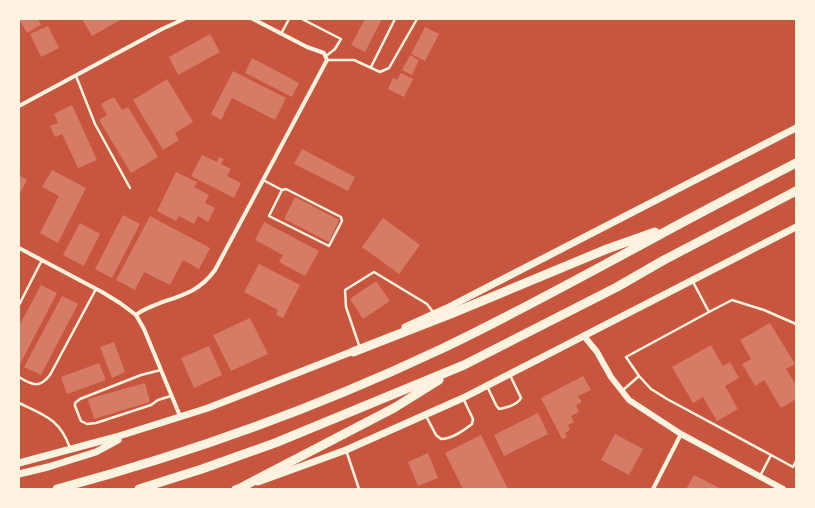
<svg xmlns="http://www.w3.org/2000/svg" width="815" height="508" font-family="'Titillium Web',sans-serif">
<rect width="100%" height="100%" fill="#c8553d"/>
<!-- building -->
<path fill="#d67c66" d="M19,19H38L41,25L27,33Z
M82,19H122L92,36Z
M365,19H382L365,52L351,45Z
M48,26L59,48L41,57L30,34Z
M425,27L439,34L425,61L411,54Z
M210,34L220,52L178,75L169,57Z
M410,55L419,60L412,75L402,70Z
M252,58L299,83L292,97L245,73Z
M233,71L286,98L275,120L232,98L221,120L211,114Z
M401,73L413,79L404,97L388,89L393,78L397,80Z
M167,79L193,122L175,133L179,140L163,150L133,100Z
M114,97L122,110L128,107L158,157L131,173L99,120L107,115L101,104Z
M72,105L97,160L78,168L62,134L55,137L50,126L58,123L54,114Z
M302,149L355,177L348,191L294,164Z
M202,155L217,162L219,157L224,159L221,164L231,169L227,176L241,183L234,198L191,176Z
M52,170L86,188L58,243L40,233L59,196L42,187Z
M176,172L197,182L194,187L209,195L205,203L215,208L208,222L198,216L194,224L179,216L176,221L157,211Z
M19,175L27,180L19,195Z
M295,197L339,220L329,242L284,219Z
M123,215L140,224L112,278L95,269Z
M150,216L210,248L199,269L183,260L170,285L144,272L135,290L116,280Z
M383,218L420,245L399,274L362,247Z
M264,222L319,251L305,276L279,262L283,255L255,240Z
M80,223L100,234L84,266L63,255Z
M259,264L300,285L283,318L276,315L278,310L244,292Z
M376,281L390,301L363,319L350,299Z
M41,285L57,293L19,366V326Z
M62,296L78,304L41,375L24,367Z
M250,318L268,354L231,371L213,335Z
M770,323L795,364L786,369L796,385V399L781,408L764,380L755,386L742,364L751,359L740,340Z
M114,342L125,372L112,378L100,347Z
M711,345L723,366L730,362L739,378L725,386L738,409L717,421L703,397L693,403L672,367Z
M209,346L222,375L194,388L181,358Z
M99,363L106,380L67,394L61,377Z
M583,376L591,390L578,396L582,402L576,405L579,412L571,416L574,422L568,425L570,430L565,433L567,437L562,439L541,398Z
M145,383L150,402L94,419L88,399Z
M538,413L548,434L504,456L494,435Z
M615,434L643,449L629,475L601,460Z
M481,435L508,489H463L445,453Z
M428,453L438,478L418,486L408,462Z
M694,475L721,489H686Z"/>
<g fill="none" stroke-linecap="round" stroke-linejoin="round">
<!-- service -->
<path stroke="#fff3e0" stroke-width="2.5" d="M302,19L341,39L335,49L326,56
M281,34L289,19
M327,60H354L380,72L389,68L417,19
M371,67L395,19
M76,76L95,124L130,188
M263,180L282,190L269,216L329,246L342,221L341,217L286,189L282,190
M693,282L709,312L732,300L764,310L796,324
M19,305L42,260
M360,348L346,307L345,290L374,272L427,304L433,312
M161,370L141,375L80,399L75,403V406L81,421L87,424L96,423L151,405L158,400L171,396
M639,376L626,357L709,312
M19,377C33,386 40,388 50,375L96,289
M487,386L496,405L499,409C507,408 518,404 521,398L510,375
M622,391L639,376L651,389L667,399L771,455L760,476
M19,403C44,415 60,419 70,448
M426,416L436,435L441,439C452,439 463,431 472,424L473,419L463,398
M346,450L359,489
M771,455L793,467L796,461"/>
<!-- minor -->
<path stroke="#fff3e0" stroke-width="4" d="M19,106L162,29L184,19
M19,248L102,292L120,303L136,315L144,329L180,416
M136,315C143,309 151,307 160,303C183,295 200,291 215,270L327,60L324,53L307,47L253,19
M653,489L681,434"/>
<!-- tertiary -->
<path stroke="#fff3e0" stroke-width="6" d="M584,336L597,352L611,377L629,400L681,434L783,489"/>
<!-- secondary -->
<path stroke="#fff3e0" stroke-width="7" d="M405,327L447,308L796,128
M19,463L116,437L208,408L356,350
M19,474L48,467L96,452L118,440
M258,482L346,450L463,398L796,227
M235,489L248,484"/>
<!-- motorway -->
<path stroke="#fff3e0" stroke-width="9" d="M353,352L453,313L607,249L655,232
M244,486L394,408L439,380
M57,489C188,454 316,408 439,350C511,316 581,277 652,239C699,213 748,188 796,163
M139,489L202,469L275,443L464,365L617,287L664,260L796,191"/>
</g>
<!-- border -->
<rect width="815" height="508" fill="none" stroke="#fff3e0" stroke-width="40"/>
</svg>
